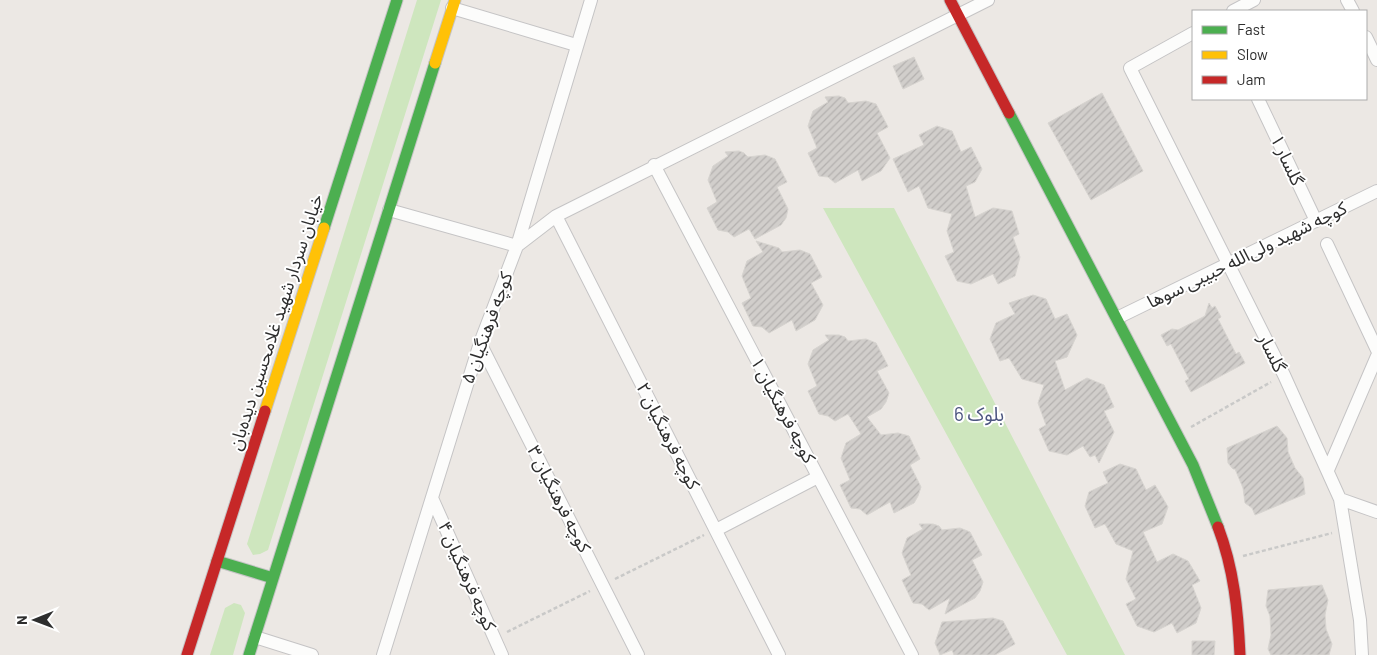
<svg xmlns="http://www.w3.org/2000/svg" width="1377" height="655" font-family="Barlow,'Noto Sans Arabic',sans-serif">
<defs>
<pattern id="building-hatch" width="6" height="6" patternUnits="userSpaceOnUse" patternTransform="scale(1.25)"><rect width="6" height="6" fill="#d1cecb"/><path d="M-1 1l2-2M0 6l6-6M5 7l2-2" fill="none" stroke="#b4b1af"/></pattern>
</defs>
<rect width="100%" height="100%" fill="#ece8e4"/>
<!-- grass -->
<path fill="#cee6be" d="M417,0H441L268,550L260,554L253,555L247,544Z
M823,208H894L1125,655H1067Z
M234,603L241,605L245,613L233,655H210L225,608Z"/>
<!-- building -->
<path fill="url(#building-hatch)" stroke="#d7d4d0" d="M914,57L924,79L903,89L893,66Z
M1102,93L1143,171L1091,200L1048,123Z
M839,96L845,98L848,103L866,101L876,104L888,127L877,133L890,158L881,171L862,181L858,170L835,183L828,177L819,176L808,153L817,148L808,126L813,111L828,102L825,97Z
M937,126L952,131L961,152L971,147L982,169L975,182L966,186L975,217L993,208L1012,211L1019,234L1013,237L1020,257L1015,276L998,284L993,274L971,284L957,281L945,256L954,252L947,231L952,214L928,208L919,186L908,192L893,159L924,145L919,135Z
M739,151L744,153L748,157L765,155L775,159L787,182L777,187L788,209L786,218L781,225L755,239L749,229L734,237L728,232L718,230L707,208L717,202L708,180L713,166L728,156L725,152Z
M756,241L779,248L782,252L800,250L810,254L822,277L811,283L823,305L815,320L796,331L792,320L769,333L762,327L753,326L742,303L751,298L742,276L747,261L763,252Z
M1033,295L1046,299L1055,319L1067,314L1077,335L1067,357L1055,361L1065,390L1087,378L1104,385L1114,407L1104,411L1114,432L1099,463L1095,455L1090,457L1083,446L1067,455L1049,451L1039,429L1046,425L1038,403L1044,385L1022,379L1009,358L1000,361L990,339L996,323L1015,314L1009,303Z
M1209,303L1212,308L1215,306L1221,317L1218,319L1236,354L1239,352L1245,363L1191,392L1185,381L1189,379L1171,344L1167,346L1161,335L1172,329L1178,330L1205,316Z
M825,335H839L845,337L848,341L866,339L876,343L888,366L877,371L889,393L886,402L881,409L867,417L881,435L898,433L909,436L920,459L910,465L921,487L918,496L914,503L894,513L890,502L867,515L860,509L851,508L840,485L850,480L841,458L846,443L861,434L848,414L835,421L828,416L819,414L808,391L817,386L808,364L813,350L829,340Z
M1277,426L1287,438L1288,452L1295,468L1303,478L1305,494L1255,515L1252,508L1245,503L1243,488L1235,469H1233L1228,463L1227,448Z
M1120,464L1136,469L1146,490L1155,485L1168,507L1162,524L1143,532L1157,562L1173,554L1188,561L1200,581L1192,585L1201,608L1196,623L1177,633L1172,623L1154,632L1137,626L1126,604L1136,599L1126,579L1133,551L1116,544L1105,524L1095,528L1085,506L1089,492L1108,483L1103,472Z
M919,524H933L939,526L942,530L960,528L970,532L982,555L972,560L983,582L980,591L975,598L945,614L950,598L929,610L922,604L913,603L902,580L911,575L902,553L907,538L923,529Z
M1322,585L1328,600L1325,615L1326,629L1332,644L1329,655H1271L1268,649L1271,635L1270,616L1266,606L1268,590Z
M993,618L1003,621L1015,644L995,655H954L952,650L940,655L935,643L942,622Z
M1192,641H1215L1214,655H1192Z"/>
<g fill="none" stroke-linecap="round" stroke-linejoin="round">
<!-- street casing -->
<g stroke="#c5c4c5" stroke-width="14">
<path id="street" d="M1347,0L1353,11
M452,8L576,45
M1233,11L1254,0
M1193,33L1130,68L1284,375L1340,499L1360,620L1362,655
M1366,37L1377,60
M1258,99L1316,221
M654,165L912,655
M389,210L517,246L556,216L988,0
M556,216L779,655
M1327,244L1377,350
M1117,318L1377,191
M480,343L638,655
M1328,470L1377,356
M432,498L502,655
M1340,499L1377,512
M716,530L818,477
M255,637L312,655
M383,655L480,343L517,246L591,0"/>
</g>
<!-- fast casing -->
<g stroke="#c5c4c5" stroke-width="13">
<path id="fast" d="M1009,113L1193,465L1218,527
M324,228L397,0
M217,561L273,578
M249,655L435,63"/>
</g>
<!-- slow casing -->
<g stroke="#c5c4c5" stroke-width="13">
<path id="slow" d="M435,63L455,0
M265,411L324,228"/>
</g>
<!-- jam casing -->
<g stroke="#c5c4c5" stroke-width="13">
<path id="jam" d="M950,0L1009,113
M1218,527C1234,569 1238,611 1240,655
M187,655L265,411"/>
</g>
<!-- path -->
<path stroke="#c9c9c8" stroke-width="2.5" stroke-dasharray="4 2.5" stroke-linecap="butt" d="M1191,427L1271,382
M1243,556L1332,533
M615,579L704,535
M507,632L590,591"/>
<!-- street -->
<use href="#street" stroke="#fcfcfb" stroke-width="12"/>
<!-- fast -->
<use href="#fast" stroke="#4caf50" stroke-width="11"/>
<!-- slow -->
<use href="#slow" stroke="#ffc107" stroke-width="11"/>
<!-- jam -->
<use href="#jam" stroke="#c62828" stroke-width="11"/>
</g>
<g text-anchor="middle" stroke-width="4" stroke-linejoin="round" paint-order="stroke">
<!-- street labels -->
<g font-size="18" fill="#2e2e2e" stroke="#fff">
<text transform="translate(1287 160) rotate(65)" y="6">گلسار ۱</text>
<text transform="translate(1247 255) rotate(-26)" y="6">کوچه شهید ولی‌الله حبیبی سوها</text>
<text transform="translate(276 322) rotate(-72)" y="6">خیابان سردار شهید غلامحسین دیده‌بان</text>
<text transform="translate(487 328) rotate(-70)" y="6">کوچه فرهنگیان ۵</text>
<text transform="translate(1272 353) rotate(64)" y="6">گلسار</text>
<text transform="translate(783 410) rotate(62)" y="6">کوچه فرهنگیان ۱</text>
<text transform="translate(668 436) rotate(63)" y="6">کوچه فرهنگیان ۲</text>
<text transform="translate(559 499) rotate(63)" y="6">کوچه فرهنگیان ۳</text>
<text transform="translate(467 576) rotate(66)" y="6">کوچه فرهنگیان ۴</text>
</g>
<!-- neighbourhood labels -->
<g font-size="19" fill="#4d5680" stroke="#fff">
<text x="979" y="421">بلوک 6</text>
</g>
</g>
<!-- legend -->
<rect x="1192" y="10" width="175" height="90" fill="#ffffff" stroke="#ababab"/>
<rect x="1202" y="26" width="25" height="8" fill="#4caf50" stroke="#ababab"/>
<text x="1237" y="35" font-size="15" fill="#2e2e2e">Fast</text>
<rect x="1202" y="51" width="25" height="8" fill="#ffc107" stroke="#ababab"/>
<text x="1237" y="60" font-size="15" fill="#2e2e2e">Slow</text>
<rect x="1202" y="76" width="25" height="8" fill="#c62828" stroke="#ababab"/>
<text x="1237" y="85" font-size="15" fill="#2e2e2e">Jam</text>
<!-- north arrow -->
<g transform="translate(35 620) rotate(269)" stroke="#ffffff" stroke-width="4" paint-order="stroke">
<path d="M0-4L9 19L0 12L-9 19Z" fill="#2e2e2e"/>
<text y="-8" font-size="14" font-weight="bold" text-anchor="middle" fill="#2e2e2e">N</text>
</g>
</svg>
